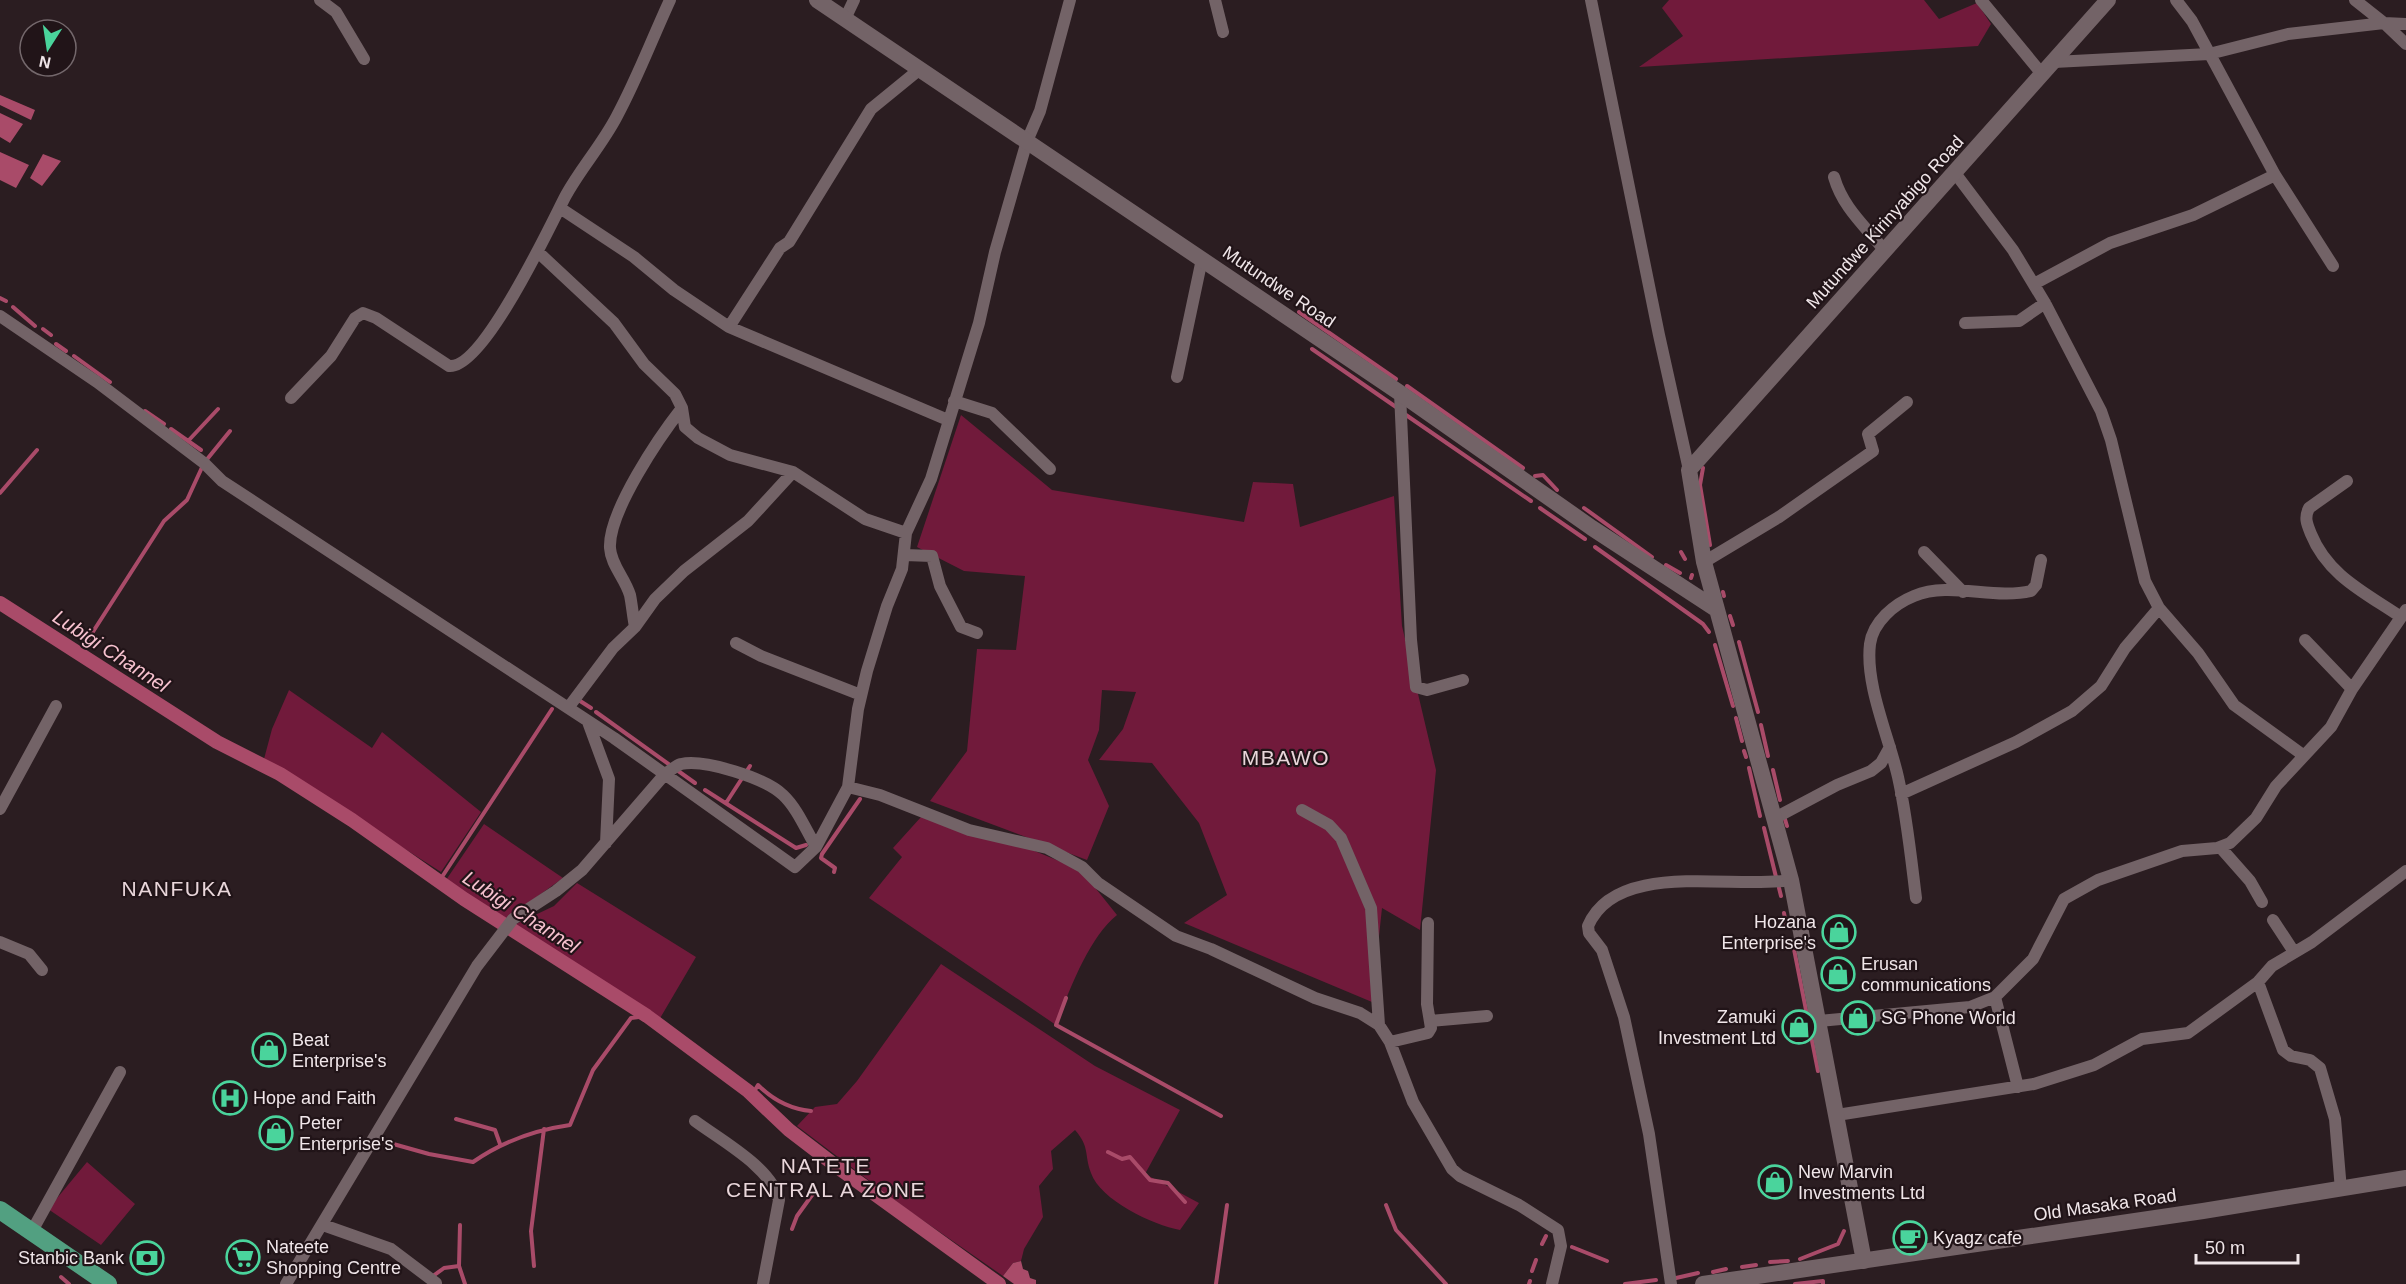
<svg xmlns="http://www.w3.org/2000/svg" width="2406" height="1284" font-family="Helvetica,sans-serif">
<rect width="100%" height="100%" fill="#2b1d21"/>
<!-- green -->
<path fill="#711a3b" d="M1669,0H1924L1939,19L1977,3L1991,24L1978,46L1639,67L1683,36L1662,8Z
M961,415L1052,490L1244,522L1253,482L1293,484L1300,527L1394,496L1402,626L1436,770L1420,930L1382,908L1372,1002L1184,923L1227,895L1199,823L1152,763L1099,760L1123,729L1136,692L1102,690L1099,730L1088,760L1109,806L1087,860L930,801L967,751L977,649L1016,650L1025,576L964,571L917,547Z
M289,690L372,748L382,732L481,812L441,872L264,759L272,729Z
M921,817L1020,845L1081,870L1117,915C1089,937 1069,991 1056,1025L869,898L902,857L893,848Z
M484,824L563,878L506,919L446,880Z
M577,883L696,957L659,1020L514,925L554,906Z
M941,964L1095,1066L1180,1110L1145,1174L1199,1203L1180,1230C1153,1225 1100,1200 1091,1173C1084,1154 1090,1147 1075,1130L1051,1151L1053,1169L1039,1186L1043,1217L1024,1249L1021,1261L1013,1263L1003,1276L908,1210L797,1126L815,1107L837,1104L857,1081Z
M87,1162L135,1204L101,1245L48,1209Z"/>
<!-- water -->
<path fill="#a94b69" d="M0,95L35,110L31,120L0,105Z
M0,113L23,124L10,143L0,137Z
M0,152L29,165L16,188L0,180Z
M43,154L61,161L42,186L30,178Z
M1021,1261L1023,1269L1028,1271L1030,1278L1036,1280V1284H1014L1003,1276L1013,1263Z"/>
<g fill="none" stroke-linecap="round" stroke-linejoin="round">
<!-- stream -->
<path stroke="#a94b69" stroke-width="4" d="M0,298L6,301
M13,307L35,326
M1299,312L1396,379
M43,329L51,335
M56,344L66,351
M1312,349L1396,407
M74,356L110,382
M1407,386L1523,468
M145,411L164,424
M1406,415L1531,501
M171,429L201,450
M189,440L218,409
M1703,468L1700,485L1710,545
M1535,476L1543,475L1557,490
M0,493L37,450
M1540,508L1585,539
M1584,508L1652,557
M1595,547L1703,624L1709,632
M1681,552L1685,559
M1666,565L1680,573
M1691,578L1692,575
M1723,592L1724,596
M1730,616L1733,625
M1739,642L1758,712
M1715,645L1733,706
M80,652L164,521L187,500L204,463L230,431
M577,699L591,708
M596,712L695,783
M1736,718L1742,741
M1761,725L1768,756
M1744,751L1746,757
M1749,768L1760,816
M1773,770L1780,800
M705,790L796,848L806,845
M726,803L750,766
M1784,816L1787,826
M1764,828L1776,877
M834,872L835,868L821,858L822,854L860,799
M440,880L552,709
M1779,888L1781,896
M1784,913L1786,924
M1794,949L1818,1071
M1066,998L1056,1025L1221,1116
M752,1095L758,1085C773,1100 789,1109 811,1111
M456,1119L495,1130L500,1144
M379,1140L429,1154L473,1162C503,1141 535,1130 570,1125L593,1070L631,1018L647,1016
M1108,1152L1122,1159L1130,1157L1150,1180L1168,1183L1185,1202
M1386,1205L1396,1230L1446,1284
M460,1225L459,1266L465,1284
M792,1229L797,1216L815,1191
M1542,1244L1546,1236
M1572,1247L1607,1261
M1800,1259L1838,1244L1844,1231
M1770,1262L1788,1261
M534,1266L531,1231L544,1129
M1742,1267L1756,1265
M1532,1271L1536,1260
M1713,1272L1726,1269
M433,1276L444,1268L459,1266
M61,1277L69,1284
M1676,1278L1698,1273
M1216,1284L1227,1205
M1529,1284L1530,1281
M1625,1284L1656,1280
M1795,1284L1823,1281V1284"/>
<!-- canal -->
<path stroke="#a94b69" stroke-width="14" d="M0,603L217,742L280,774L352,820L464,899L647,1016L748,1091L789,1130L836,1166L999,1284"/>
<!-- street -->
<path stroke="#736367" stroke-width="12" d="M320,0L336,12L364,59
M1215,0L1223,32
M1591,0L1659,335L1689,470
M1981,0L2042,74
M2176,0L2192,21L2275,175L2333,266
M2355,0L2384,23L2406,24
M845,19L854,0
M2054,62L2209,54L2288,34L2384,23L2406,44
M1955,173L2013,250L2045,303L2101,411L2111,440L2145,581L2159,608L2198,653L2234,705L2303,755
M1834,177C1843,208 1865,226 1885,251
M560,208L634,257L674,290L729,327L948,420
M538,252L614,323L644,364L675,394L682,408L685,427L698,438L730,455L793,472L865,519L906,533
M2034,284L2110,243L2193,215L2275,175
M0,316L97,382L204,463L222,481L614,738L795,867L816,847L848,787L858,709L867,671L887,606L902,569L906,533L931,479L979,323L995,252L1027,141L1040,111L1070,0
M1965,323L2019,321L2045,303
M729,327L780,248L789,242L871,109L920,69
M1177,377L1202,259
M1400,393L1411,640L1416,687L1427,690L1463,680
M291,398L331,356L355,318L363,313L376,318L449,366C483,370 550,226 565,197C580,169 602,145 617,116C637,79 652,39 670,0
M954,401L992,413L1050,469
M2347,481L2309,508C2304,518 2307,524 2311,534C2328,576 2366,593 2401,617
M1924,552L1963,592
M905,555L932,556L940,586L961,627L977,633
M1704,562L1779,517L1873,451L1868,434L1907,402
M635,627C633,617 632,605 630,595C625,578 611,565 610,548C608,512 660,436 682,408
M2305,640L2352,689
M736,643L761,656L861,695
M568,708L613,648L635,627L655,599L684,571L748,521L793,472
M588,722L609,779L606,843
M848,787L880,795L969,830L1047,848L1082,867L1098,883L1176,936L1211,949L1315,998L1360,1013L1379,1025L1390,1042L1413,1102L1452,1169L1460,1176L1519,1205L1558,1230L1561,1246L1552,1284
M1901,794L2016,742L2072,711L2101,686L2125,648L2159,608
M0,809L56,706
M1302,810L1329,825L1341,838L1371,908L1379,1025
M1775,818L1837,785L1871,771L1881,763L1890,747
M2220,847L2250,881L2262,902
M1916,898C1911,858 1907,817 1898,777C1889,737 1865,685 1870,644C1873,622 1894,604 1914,596C1950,581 1993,600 2031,591L2036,585L2041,560
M2273,920L2294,952
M0,942L29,954L42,970
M2258,982L2283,1050L2291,1056L2310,1060L2320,1068L2335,1119L2341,1190
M1995,997L2018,1087
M1430,1021L1487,1016
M1819,1021L1970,1007L1995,997L2033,959L2064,899L2098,880L2124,871L2182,851L2217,848L2230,843L2256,818L2276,786L2331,727L2352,689L2406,610
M1390,1042L1428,1033L1431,1028L1427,1004L1428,923
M1837,1115L2034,1084L2094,1065L2142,1039L2188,1033L2258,982L2272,966L2312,942L2406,871
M695,1121C722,1141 772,1168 779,1200L763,1284
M323,1225L391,1249L436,1283
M32,1231L120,1072
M286,1284L477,966L513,919L556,891L582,870L665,774C670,771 675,766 681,764C705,759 765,778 783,795C797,808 806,830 816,847
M1671,1284L1649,1134L1624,1017L1602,950L1589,933L1588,926C1616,859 1734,890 1791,880"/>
<!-- secondary -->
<path stroke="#736367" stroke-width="16" d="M817,0L1400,393L1592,528L1716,609
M1864,1261L1791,880L1704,562L1689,470L2108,0
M1703,1284L2203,1211L2406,1178"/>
<!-- primary -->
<path stroke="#52a081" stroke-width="18" d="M0,1210L108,1284"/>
</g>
<!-- icons -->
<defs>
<g id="shop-ring" transform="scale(1.725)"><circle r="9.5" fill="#211418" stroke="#4ad49c" stroke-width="1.5"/><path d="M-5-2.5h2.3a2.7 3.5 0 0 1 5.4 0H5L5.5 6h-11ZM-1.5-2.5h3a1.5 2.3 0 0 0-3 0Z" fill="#4ad49c"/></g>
<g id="hospital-ring" transform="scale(1.725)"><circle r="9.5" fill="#211418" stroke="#4ad49c" stroke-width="1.5"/><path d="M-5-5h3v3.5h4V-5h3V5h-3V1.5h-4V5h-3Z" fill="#4ad49c"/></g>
<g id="cafe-ring" transform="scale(1.725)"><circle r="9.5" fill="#211418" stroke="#4ad49c" stroke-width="1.5"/><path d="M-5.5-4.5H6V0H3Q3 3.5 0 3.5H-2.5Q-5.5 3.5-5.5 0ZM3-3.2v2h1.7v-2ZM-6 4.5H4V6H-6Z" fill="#4ad49c"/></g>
<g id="supermarket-ring" transform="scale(1.725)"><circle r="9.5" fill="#211418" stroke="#4ad49c" stroke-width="1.5"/><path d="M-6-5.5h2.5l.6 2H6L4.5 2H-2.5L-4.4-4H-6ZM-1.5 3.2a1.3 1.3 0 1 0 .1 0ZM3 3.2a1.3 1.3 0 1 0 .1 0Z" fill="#4ad49c"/></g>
<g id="bank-ring" transform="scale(1.725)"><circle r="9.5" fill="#211418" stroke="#4ad49c" stroke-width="1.5"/><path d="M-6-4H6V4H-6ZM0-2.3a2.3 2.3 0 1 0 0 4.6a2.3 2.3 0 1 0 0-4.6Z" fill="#4ad49c"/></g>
</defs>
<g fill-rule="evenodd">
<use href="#shop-ring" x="1839" y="932"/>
<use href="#shop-ring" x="1838" y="974"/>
<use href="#shop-ring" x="1858" y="1018"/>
<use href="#shop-ring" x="1799" y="1027"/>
<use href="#shop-ring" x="269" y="1050"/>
<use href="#hospital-ring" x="230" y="1098"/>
<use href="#shop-ring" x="276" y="1133"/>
<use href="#shop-ring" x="1775" y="1182"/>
<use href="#cafe-ring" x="1910" y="1238"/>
<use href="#supermarket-ring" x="243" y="1257"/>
<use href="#bank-ring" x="147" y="1258"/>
</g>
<g text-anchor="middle" stroke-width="4.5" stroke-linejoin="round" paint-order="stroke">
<!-- street labels -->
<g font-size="18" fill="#f0e6e9" stroke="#211418">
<text transform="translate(1885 222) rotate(-48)" y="6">Mutundwe Kirinyabigo Road</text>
<text transform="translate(1279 287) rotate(34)" y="6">Mutundwe Road</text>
<text transform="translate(2105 1205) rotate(-8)" y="6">Old Masaka Road</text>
</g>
<!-- poi labels -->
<g font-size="18" fill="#f0e6e9" stroke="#211418" text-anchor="start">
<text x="1816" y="928" text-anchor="end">Hozana<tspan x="1816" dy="21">Enterprise's</tspan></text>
<text x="1861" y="970">Erusan<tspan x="1861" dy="21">communications</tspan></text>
<text x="1776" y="1023" text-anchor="end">Zamuki<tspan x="1776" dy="21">Investment Ltd</tspan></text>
<text x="1881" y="1024">SG Phone World</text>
<text x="292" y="1046">Beat<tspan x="292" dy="21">Enterprise's</tspan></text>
<text x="253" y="1104">Hope and Faith</text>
<text x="299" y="1129">Peter<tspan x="299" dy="21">Enterprise's</tspan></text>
<text x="1798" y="1178">New Marvin<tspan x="1798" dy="21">Investments Ltd</tspan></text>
<text x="1933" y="1244">Kyagz cafe</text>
<text x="266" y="1253">Nateete<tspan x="266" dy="21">Shopping Centre</tspan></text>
<text x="124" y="1264" text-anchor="end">Stanbic Bank</text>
</g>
<!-- water labels -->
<g font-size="20" font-style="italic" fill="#f7c2cf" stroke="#211418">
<text transform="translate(111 651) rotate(33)" y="7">Lubigi Channel</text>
<text transform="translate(521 912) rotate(33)" y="7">Lubigi Channel</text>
</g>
<!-- quarter labels -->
<g font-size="21" letter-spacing="1.5" fill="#e9d6da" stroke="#211418">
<text x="1286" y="765">MBAWO</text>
<text x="177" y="896">NANFUKA</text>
<text x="826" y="1173">NATETE<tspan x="826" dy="24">CENTRAL A ZONE</tspan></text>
</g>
</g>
<!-- north arrow -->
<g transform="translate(48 48) rotate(192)"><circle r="28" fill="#211418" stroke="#74686c" stroke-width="1.5"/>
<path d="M0-4.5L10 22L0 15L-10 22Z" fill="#4ad49c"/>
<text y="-9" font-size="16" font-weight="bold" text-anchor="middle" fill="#f0e6e9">N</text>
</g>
<!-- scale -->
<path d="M2196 1254v9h102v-9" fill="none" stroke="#f0e6e9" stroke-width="3"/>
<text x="2205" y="1254" font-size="18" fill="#f0e6e9" stroke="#211418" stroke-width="4.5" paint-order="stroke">50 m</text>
</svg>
